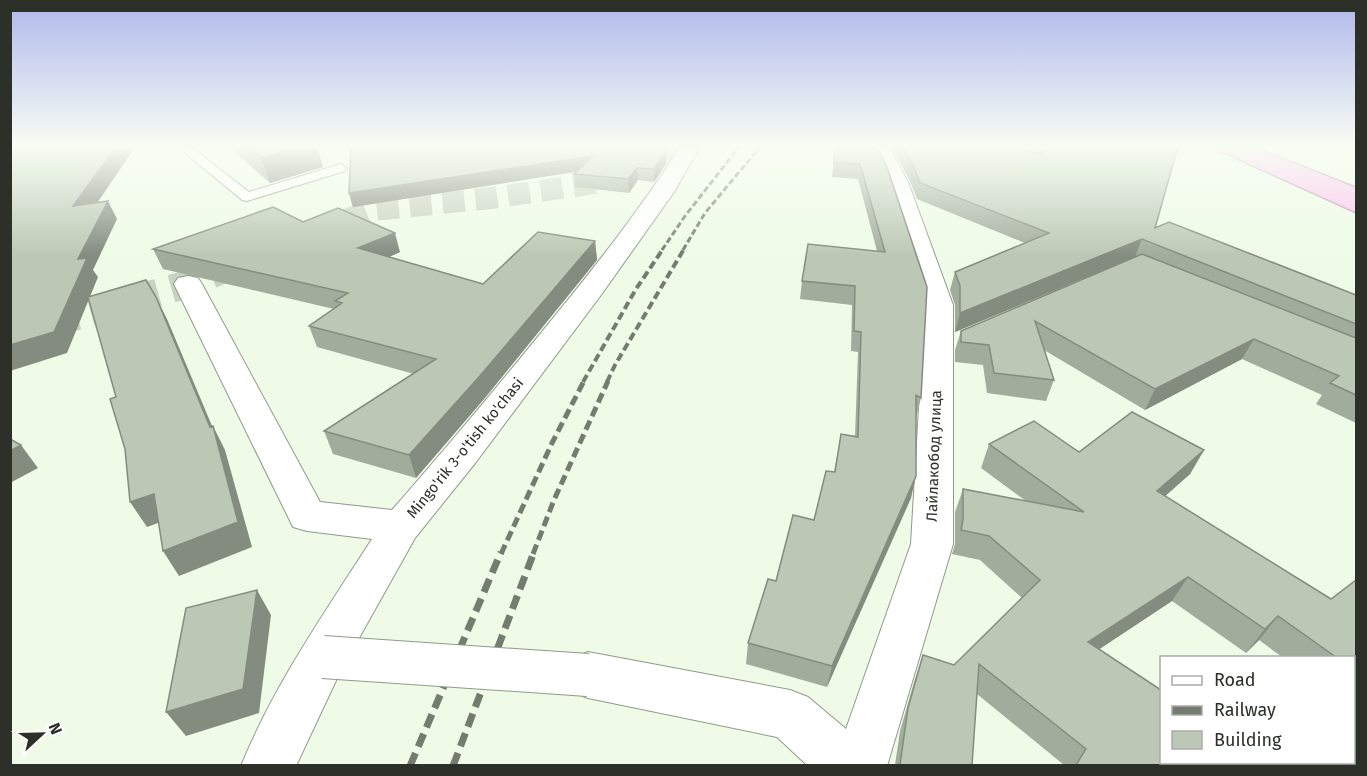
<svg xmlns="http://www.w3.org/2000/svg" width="1367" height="776" font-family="'Fira Sans',sans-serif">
<rect width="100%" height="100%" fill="#effbe7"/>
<!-- water -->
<path fill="#fdbfef" stroke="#be94b3" stroke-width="1.5" d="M1210,147H1255L1356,187V213Z"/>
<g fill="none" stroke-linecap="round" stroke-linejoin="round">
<!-- minor-tunnel-far1 -->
<path stroke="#c8d2c1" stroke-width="22" stroke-dasharray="22 11" stroke-linecap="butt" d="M315,232L372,210L491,198L602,182L610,180L639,160L689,148"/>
<!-- minor-tunnel -->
<path stroke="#c8d2c1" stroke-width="28" stroke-dasharray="28 14" stroke-linecap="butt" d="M10,335L188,284L242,262"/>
<!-- service casing -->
<g stroke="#8f9a89" stroke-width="2">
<path id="service" d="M178,147H191L249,192L341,164L347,168L345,171L247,201L242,200Z"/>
</g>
<!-- minor casing -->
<g stroke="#8f9a89" stroke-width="2">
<path id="minor" d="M680,147L699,148L674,192L601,295L476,462L415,538L340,672L296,766H241C274,685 325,612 372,539L307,531L293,527L174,284L178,278L188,276L198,278L202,284L320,502L392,510C443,452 492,393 541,333C590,273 638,213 680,147Z
M870,147H889L908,182L953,305V544L887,766H808L777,737L588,698L571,691L563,675L571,659L588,652L790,690L808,697L846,729L911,544L925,305L886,182Z"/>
</g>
<!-- service -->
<use href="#service" fill="#fff" fill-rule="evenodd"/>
<!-- minor -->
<use href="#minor" fill="#fff" fill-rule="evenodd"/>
<!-- rail-far3 -->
<path stroke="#747c6f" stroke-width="3" stroke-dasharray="6 3" stroke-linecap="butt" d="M662,250L685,216L739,147
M683,250L705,213L760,147"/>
<!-- rail-far2 -->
<path stroke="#747c6f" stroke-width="4" stroke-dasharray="8 4" stroke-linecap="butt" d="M583,382L636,289L663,249
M607,382L615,365L684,249"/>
<!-- rail-far1 -->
<path stroke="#747c6f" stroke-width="5" stroke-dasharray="10 5" stroke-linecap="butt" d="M501,554L552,443L584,381
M533,554L554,500L608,381"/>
<!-- rail -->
<path stroke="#747c6f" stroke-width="7" stroke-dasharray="14 7" stroke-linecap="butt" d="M410,766L501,552
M453,766L534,552"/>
<!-- pedestrian-bridge casing -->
<g stroke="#8f9a89" stroke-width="44" stroke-linecap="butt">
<path id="pedestrian-bridge" d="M323,657L588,675"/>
</g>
<!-- pedestrian-bridge -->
<use href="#pedestrian-bridge" stroke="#fff" stroke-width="42"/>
</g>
<!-- wall -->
<path fill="#a2ac9c" d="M229,147H317L323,167L270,183Z
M835,147H877L921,398L916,418L911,498L827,687L746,664L748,643L776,581L814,520L834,472L841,434L855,436L858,352L851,351L852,305L800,299L802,281L877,251L858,179L832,177Z
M892,147H1017L1038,154H1039L1022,147H1178L1155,228L1356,295V423L1316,404L1322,395L1242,359L1145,410L1044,350L1054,380L1046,401L987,393L983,365L955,362V350L961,331L1135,257L955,332V305L950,290L955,272L1025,243L917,199L910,181Z
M666,151V164L654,182L638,180L629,193L575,187L574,174L577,171L353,207L349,193Z
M303,222L400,252L389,257L483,284L595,241L597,260L484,399L416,478L333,454L324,431L414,374L317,347L309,326L334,309L163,269L153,249Z
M989,444L1079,452L1204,450L1190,474L1165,496L1331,599L1356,580V691L1353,694V657H1282L1259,640L1246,653L1172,601L1099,649L1209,765H1064L977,694L972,765H895L900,731L915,679L923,655L954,665L1022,598L980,560L952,554L955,544V512L963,489L1026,501L981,468Z
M1217,762H1350L1349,765H1216Z"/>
<!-- shaded-wall -->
<path fill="#848c7f" d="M116,147H135L83,224L73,206Z
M299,147H317L323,167L270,183L261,158Z
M666,151V164L654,182V169Z
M593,156L594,169L353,207L349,193Z
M637,168L638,180L629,193L628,179Z
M108,201L117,219L93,270L98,277L67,353L10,371V345Z
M395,233L400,252L364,268L358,248Z
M1142,239L1135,257L955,332L960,313Z
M595,241L597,260L484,399L416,478L409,455Z
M156,297L167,319L215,433L213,426L225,450L252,547L179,576L163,551Z
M1254,339L1242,359L1145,410L1155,389Z
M21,445L38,468L10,483V451Z
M1204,450L1190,474L1144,515L1157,491Z
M916,476L911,498L827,687L832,666Z
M154,494L169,519L147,527L130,502Z
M1188,577L1172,601L1074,666L1088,642Z
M257,590L271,615L259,713L186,736L166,712Z
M1278,616L1259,640L1246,653L1265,629Z"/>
<!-- building -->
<path fill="#bcc8b5" stroke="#848c7f" stroke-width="1.5" d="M17,147H116L73,206L108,201L78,259L87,258L54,332L10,345V151H13Z
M248,147H299L261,158Z
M351,147H659L666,151L654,169L637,168L628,179L574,174L593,156L349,193Z
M835,147H877L887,167L927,287L921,398L916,395V476L832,666L748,643L768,579L776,581L793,515L814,520L826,471L835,472L841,434L858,437L861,332L854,331L855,286L802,281L808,244L885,252L860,164L834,162Z
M903,147H1017L1038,154L1046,152L1050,147H1178L1155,228L1169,222L1356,295V324L1142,239L960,313V286L955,272L1049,233L920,183L913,165Z
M273,207L303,222L338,208L395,233L358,248L483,284L538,232L595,241L479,377L409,455L324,431L436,359L309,326L342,303L335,301L348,293L153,249Z
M1142,254L1356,338V395L1330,383L1339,376L1254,339L1155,389L1035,321L1054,380L994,373L989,345L961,342V331Z
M146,280L156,297L210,427L213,426L238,522L163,551L154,494L130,502L125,449L110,399L116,397L88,297Z
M1132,412L1204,450L1157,491L1331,599L1356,580V672L1353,670V657H1336L1278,616L1265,629L1188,577L1088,642L1161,690V762H1211L1209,765H1076L1086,749L979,664L972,765H900L908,708L923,655L954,665L1040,580L989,536L961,530L963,520V489L1084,512L989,444L1034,421L1079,452Z
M10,439L21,445L10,451Z
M257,590L243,689L166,712L186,608Z
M1233,762H1350L1349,765H1236L1233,764Z"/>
<!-- sky -->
<linearGradient id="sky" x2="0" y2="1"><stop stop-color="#b0b8eb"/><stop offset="0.57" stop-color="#f8fdf4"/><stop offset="1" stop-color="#f8fdf4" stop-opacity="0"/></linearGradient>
<rect width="1367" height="256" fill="url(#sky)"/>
<g text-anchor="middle" stroke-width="4.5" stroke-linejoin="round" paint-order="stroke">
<!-- street labels -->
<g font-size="15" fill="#2b3028" stroke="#fff">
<text transform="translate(465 448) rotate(-51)" y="5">Mingo'rik 3-o'tish ko'chasi</text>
<text transform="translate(934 456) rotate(-88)" y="5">Лайлакобод улица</text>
</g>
</g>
<!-- border -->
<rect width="1367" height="776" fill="none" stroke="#2b3028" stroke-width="24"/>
<!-- legend -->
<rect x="1160" y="656" width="195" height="108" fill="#ffffff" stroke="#aaaca9" stroke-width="1.5"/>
<rect x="1172" y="676" width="30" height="9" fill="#ffffff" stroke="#aaaca9" stroke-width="1.5"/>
<text x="1214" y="686" font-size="18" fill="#2b3028">Road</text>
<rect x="1172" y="706" width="30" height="9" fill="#747c6f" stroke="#aaaca9" stroke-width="1.5"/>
<text x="1214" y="716" font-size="18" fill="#2b3028">Railway</text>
<rect x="1172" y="731" width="30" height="18" fill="#bcc8b5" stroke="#aaaca9" stroke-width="1.5"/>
<text x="1214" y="746" font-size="18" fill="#2b3028">Building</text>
<!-- north arrow -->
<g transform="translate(42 734) rotate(68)" stroke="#ffffff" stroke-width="4.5" paint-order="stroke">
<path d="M0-4.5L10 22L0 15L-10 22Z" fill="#2b3028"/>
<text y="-9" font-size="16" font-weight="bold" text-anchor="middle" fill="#2b3028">N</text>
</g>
</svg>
